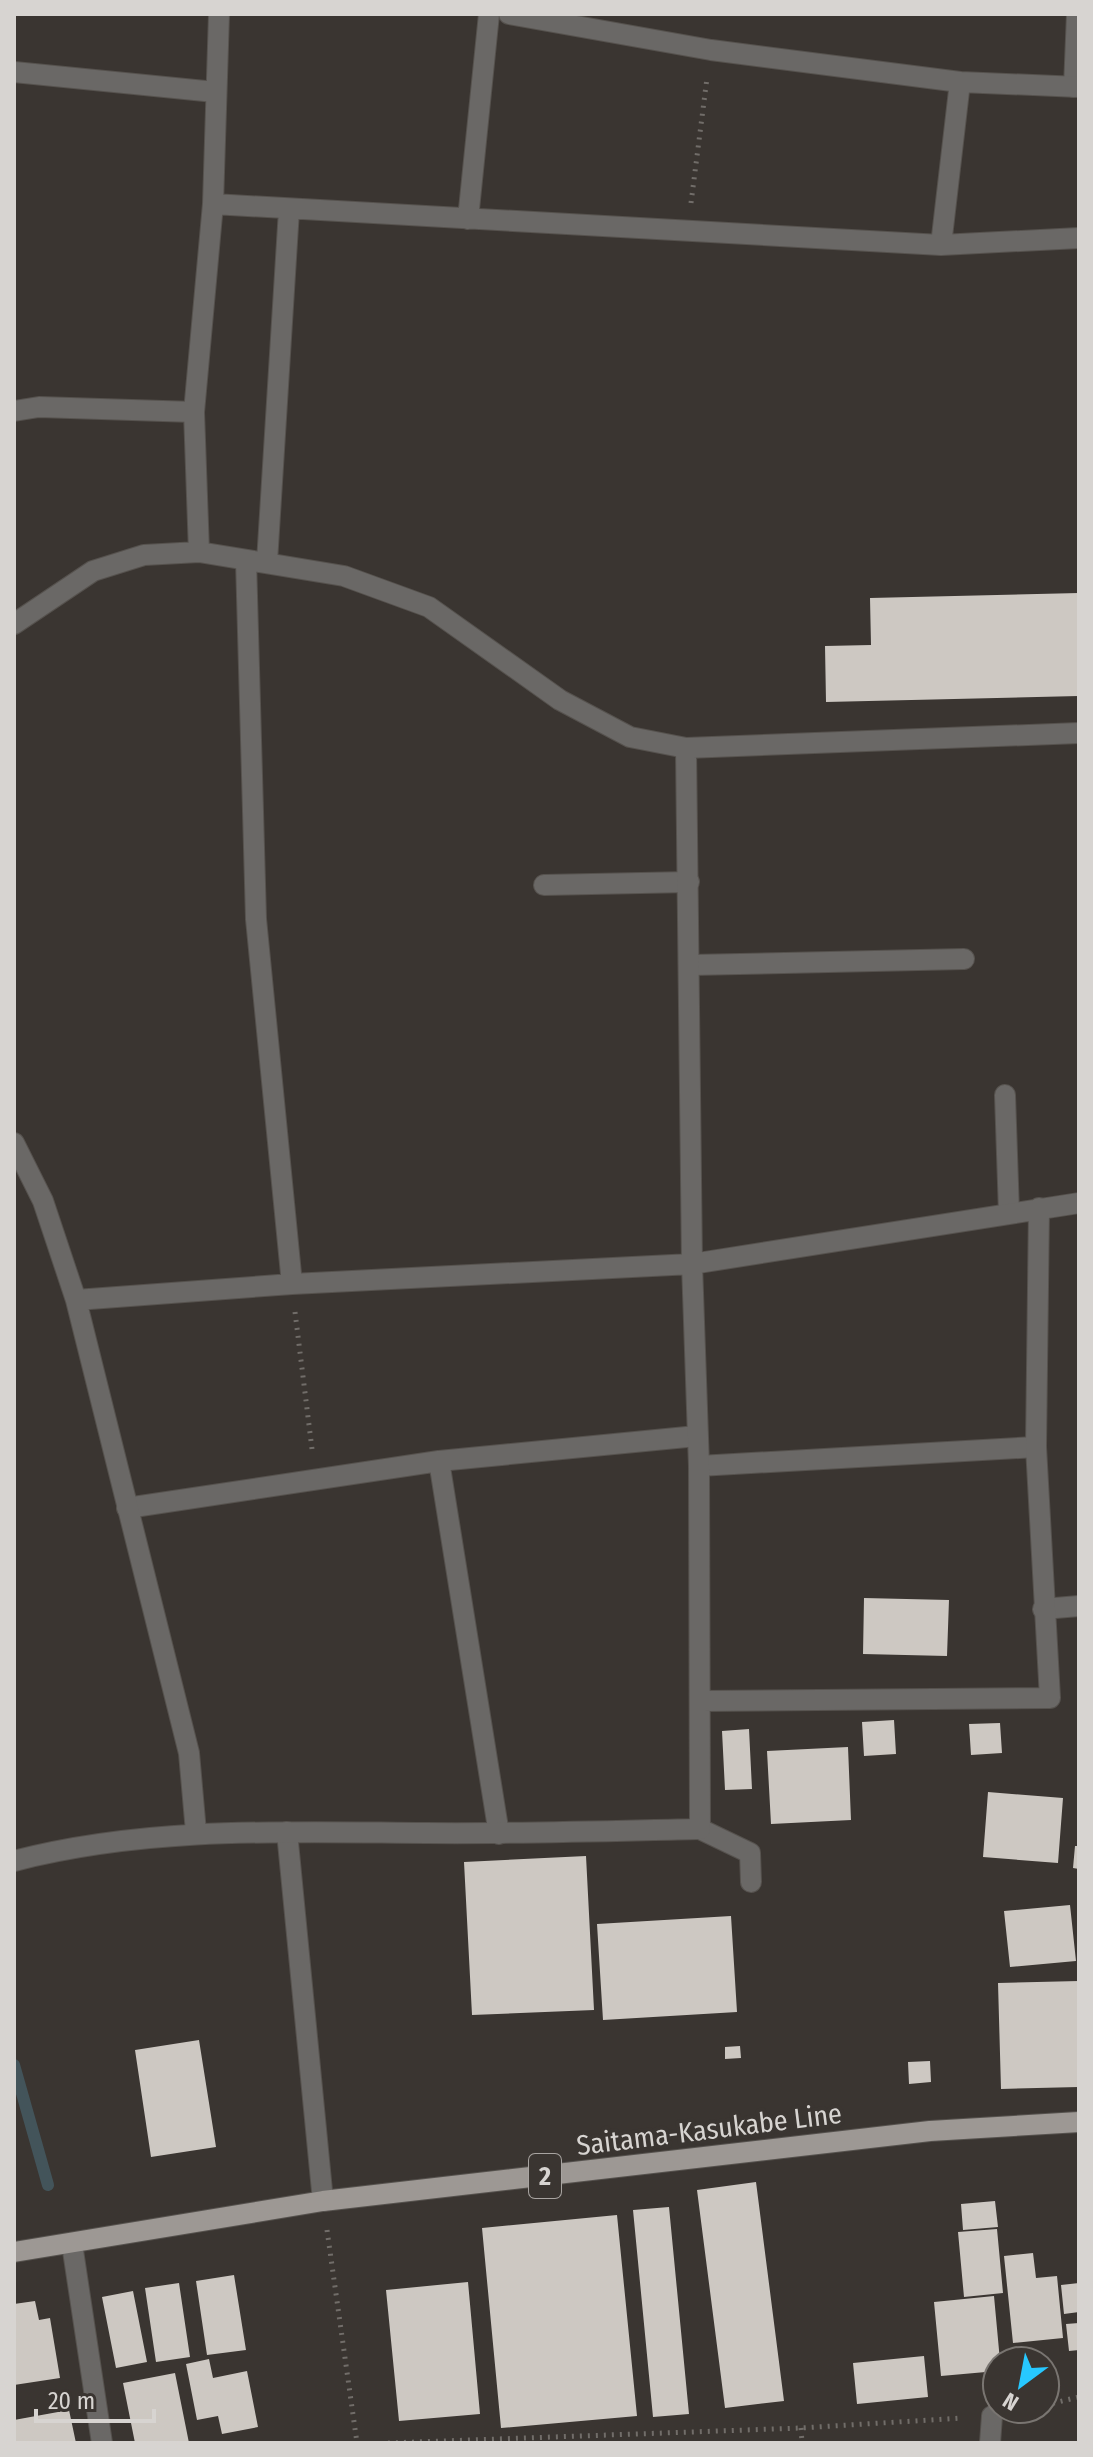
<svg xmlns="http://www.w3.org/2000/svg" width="1093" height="2457" font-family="'Fira Sans Condensed',sans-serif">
<rect width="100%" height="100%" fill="#3a3531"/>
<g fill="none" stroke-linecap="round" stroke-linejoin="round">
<!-- stream -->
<path stroke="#43545a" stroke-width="12" d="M14,2065L48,2185"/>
</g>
<!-- building -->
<path fill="#cdc8c2" d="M1079,593V696L826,702L825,646L871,645L870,598Z
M864,1598L949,1600L947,1656L863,1654Z
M894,1720L896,1754L864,1756L862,1722Z
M1000,1723L1002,1753L971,1755L969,1724Z
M749,1729L752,1789L725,1790L722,1731Z
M848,1747L851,1820L771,1824L767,1751Z
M988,1792L1063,1798L1058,1863L983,1857Z
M1075,1846H1079V1869L1073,1868Z
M586,1856L594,2010L472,2015L464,1862Z
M1070,1905L1076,1961L1010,1967L1004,1911Z
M731,1916L737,2012L603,2020L597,1924Z
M1079,1981V2087L1001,2089L998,1983Z
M199,2040L216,2147L151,2157L135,2050Z
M740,2046L741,2058L725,2059V2047Z
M930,2061L931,2082L909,2084L908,2062Z
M756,2182L784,2401L725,2408L697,2190Z
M995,2201L998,2227L963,2230L961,2204Z
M669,2207L689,2414L653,2417L633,2210Z
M617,2215L637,2416L501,2428L482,2228Z
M997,2229L1003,2293L964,2297L958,2232Z
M1033,2253L1036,2278L1057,2276L1063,2338L1013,2343L1004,2256Z
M234,2275L246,2350L207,2355L196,2281Z
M468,2282L480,2414L399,2421L386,2290Z
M179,2283L190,2357L156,2362L145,2288Z
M1079,2283V2312L1064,2314L1061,2285Z
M133,2291L147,2362L116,2368L102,2297Z
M994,2296L1000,2361H997V2371L941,2376L934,2302Z
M35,2301L39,2320L50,2318L60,2378L14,2385V2304Z
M1079,2323V2350L1069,2351L1066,2324Z
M924,2356L928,2397L857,2404L853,2363Z
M209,2359L213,2378L247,2371L258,2427L222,2434L218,2416L197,2420L186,2364Z
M175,2373L189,2443H135L123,2383Z
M69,2410L76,2443H14V2420Z"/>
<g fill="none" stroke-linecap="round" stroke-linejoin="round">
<!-- lane casing -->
<g stroke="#56524e" stroke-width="22">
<path id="lane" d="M1074,87L1077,14
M544,885L689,882
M691,965L964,959
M1005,1095L1009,1213
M439,1461L499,1834
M699,1466L1036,1447
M127,1508L439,1461L697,1436
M1043,1609L1079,1606
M700,1829L750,1853L751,1882
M287,1832L323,2201"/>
</g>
<!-- street casing -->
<g stroke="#56524e" stroke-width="22">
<path id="street" d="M509,14L711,50L960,82
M14,72L215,92
M213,204L941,245L1079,238
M468,219L489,14
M941,245L960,82L1079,87
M14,411L39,407L194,412
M199,552L194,412L213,204L219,14
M246,560L256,919L292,1284
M267,562L289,210
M14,624L93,571L144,555L199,552L344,576L429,607L560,700L630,737L686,748L1079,733
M14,1143L43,1201L76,1300
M700,1701L1050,1698L1036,1447L1039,1208
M196,1832L189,1753L76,1300L292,1284L692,1264L1079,1203
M14,1861C149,1826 288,1832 426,1833C518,1834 609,1831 700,1829L699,1466L692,1264L686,748
M72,2244L102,2443
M990,2443L992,2416"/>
</g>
<!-- primary casing -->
<g stroke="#56524e" stroke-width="22">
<path id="primary" d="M14,2252L323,2201L930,2131L1079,2122"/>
</g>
<!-- path -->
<path stroke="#716d69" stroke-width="5" stroke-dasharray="2 6" stroke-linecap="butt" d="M691,203L707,78
M295,1312L312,1449
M327,2230L357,2443
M1045,2405L1079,2397
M801,2428L802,2443
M388,2443L801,2428L962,2418"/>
<!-- lane -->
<use href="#lane" stroke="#6a6866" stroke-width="20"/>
<!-- street -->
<use href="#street" stroke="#6a6866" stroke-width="20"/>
<!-- primary -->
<use href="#primary" stroke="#9d9894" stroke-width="20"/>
</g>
<g text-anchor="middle" stroke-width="8" stroke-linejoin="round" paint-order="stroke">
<!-- shield labels -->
<rect fill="#3a3531" stroke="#a8a4a1" stroke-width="2" x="529" y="2154" width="32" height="44" rx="6"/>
<g font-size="26" font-weight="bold" fill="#d7d4d1">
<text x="545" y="2185">2</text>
</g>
<!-- street labels -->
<g font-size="28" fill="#d7d4d1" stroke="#3a3531">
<text transform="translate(709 2129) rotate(-7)" y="10">Saitama-Kasukabe Line</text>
</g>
</g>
<!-- border -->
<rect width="1093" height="2457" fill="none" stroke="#d7d4d1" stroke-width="32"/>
<!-- north arrow -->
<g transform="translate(1021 2385) rotate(212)"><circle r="38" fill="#3a3531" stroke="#797571" stroke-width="2"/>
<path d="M0-6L14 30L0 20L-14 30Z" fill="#27c8ff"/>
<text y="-12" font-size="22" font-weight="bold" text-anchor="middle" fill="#d7d4d1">N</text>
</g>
<!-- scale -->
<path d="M36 2409v12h118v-12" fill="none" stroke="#d7d4d1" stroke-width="4"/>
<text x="48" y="2409" font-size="24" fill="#d7d4d1" stroke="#3a3531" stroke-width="6" paint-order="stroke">20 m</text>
</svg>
